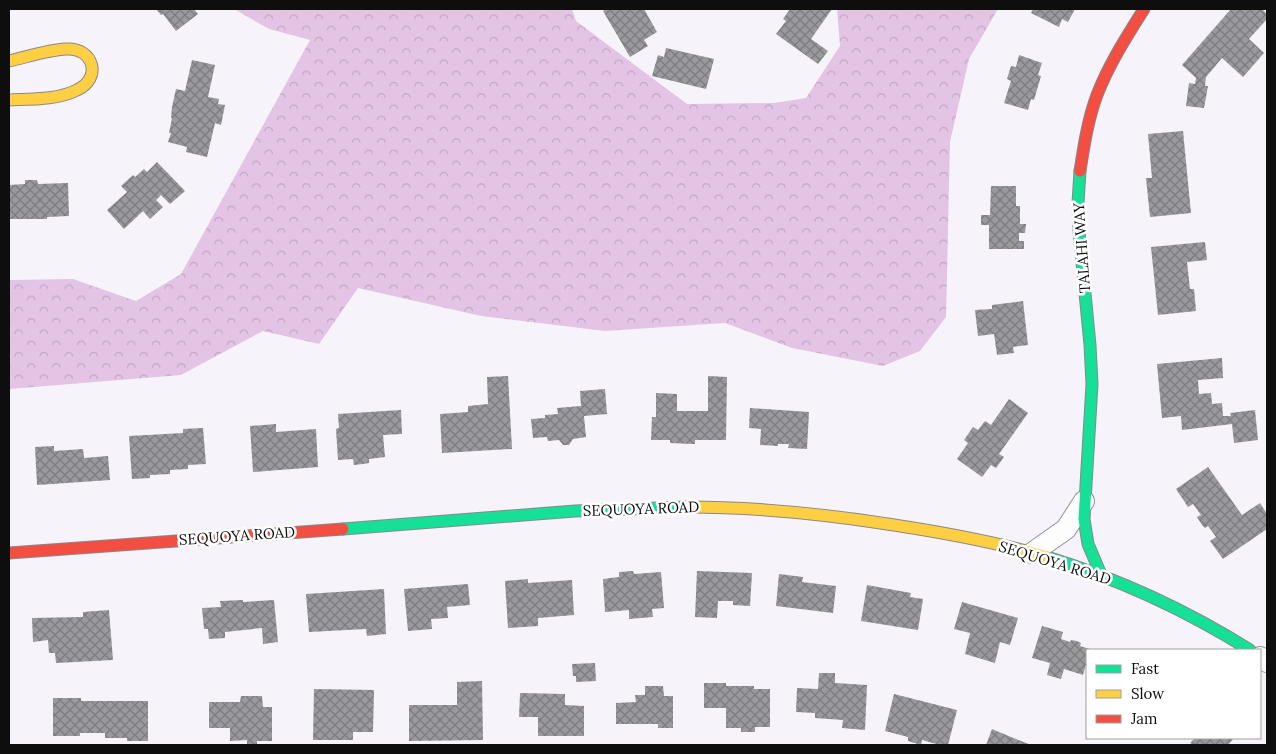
<svg xmlns="http://www.w3.org/2000/svg" width="1276" height="754" font-family="Lora,serif">
<defs>
<pattern id="forest-crowns" width="20" height="18" patternUnits="userSpaceOnUse" patternTransform="scale(1.25)"><rect width="20" height="18" fill="#e4c4e4"/><path d="M2 6a3 3 0 1 1 6 0M12 15a3 3 0 1 1 6 0" fill="none" stroke="#c2a7c2"/></pattern>
<pattern id="building-cross-hatch" width="8" height="8" patternUnits="userSpaceOnUse" patternTransform="scale(1.25)"><rect width="8" height="8" fill="#9a999e"/><path d="M0 0l8 8M0 8l8-8" fill="none" stroke="#7c7b7f"/></pattern>
</defs>
<rect width="100%" height="100%" fill="#f6f4fa"/>
<!-- forest -->
<path fill="url(#forest-crowns)" d="M234,9H572L576,21L687,104L774,103L806,98L840,46L837,9H998L969,59L950,142L946,317L920,351L883,366L792,348L725,323L605,331L481,316L358,288L319,344L263,331L181,375L9,389V280L73,279L136,301L181,274L310,40L269,29Z"/>
<!-- building -->
<path fill="url(#building-cross-hatch)" d="M156,9H194L198,14L176,31L163,14L161,15Z
M606,9H644L657,32L644,40L648,46L630,57L603,11Z
M790,9H832L811,39L828,51L818,64L776,34L786,21L783,19Z
M1033,9H1075L1068,22L1062,19L1059,27L1031,13Z
M1231,9H1262L1267,14V19L1249,39L1264,53L1243,77L1222,58L1206,77L1205,86H1208L1204,108L1186,106L1189,83L1195,84L1196,78L1182,65Z
M666,48L714,59L706,89L652,76L658,55L664,57Z
M1019,55L1042,63L1038,75L1041,76L1034,100L1031,99L1028,110L1004,103L1011,81L1007,79L1011,66L1016,67Z
M192,60L215,65L208,97L219,99L218,104L225,105L221,125L215,123L207,157L186,152L187,147L168,142L171,133H169L172,118H171L172,107L176,89L185,91Z
M1183,131L1191,213L1150,217L1146,178H1152L1148,134Z
M157,162L185,191L170,204L161,195L156,200L163,207L150,219L143,211L124,229L107,210L127,192L121,186L133,175L135,177L144,169L147,172Z
M25,180H37L38,184L68,183L69,216L47,217V219H9V185L25,184Z
M991,186H1016V206H1020V224H1026L1025,233H1019V241H1024V249H989V225H981V215H990Z
M1205,242L1207,260L1187,262L1190,289H1194L1196,311L1158,315L1151,247Z
M1023,301L1028,345L1013,347L1014,353L997,355L994,334L978,336L975,310L992,309V305Z
M1222,358L1223,378L1198,380L1199,394L1211,393L1212,404L1222,403L1223,416H1231L1230,413L1255,410L1258,440L1234,443L1232,424L1182,430L1181,416L1162,418L1157,364Z
M508,376L512,449L442,453L440,414L468,412V406L488,404L487,377Z
M708,376L727,377L726,440H695V444H692L670,443V440H651L652,417H656V393L677,394V411H708Z
M605,389L607,414L584,416L586,437L573,439L569,445H563L559,440L548,441L547,437L533,438L531,419L545,418V415L558,414L557,408L581,406L580,391Z
M1009,399L1028,413L999,454L1004,457L996,468L991,465L982,477L957,459L968,443L964,440L973,427L978,430L985,421L991,425Z
M750,408L809,412L807,449L788,448L789,444H778V446L760,445L761,429L749,428Z
M401,410L402,434L383,435L385,457L369,459V463L363,464L354,465L353,459L338,460L336,429L339,428L338,414Z
M276,424V432L316,429L318,467L253,472L250,426Z
M203,428L206,464L188,465V469L170,470V474L150,475V478L132,479L129,436L183,433V429Z
M54,446V451L83,449L84,458L108,456L110,480L37,485L35,447Z
M1208,467L1242,515L1260,503L1267,514V529L1223,559L1210,541L1216,537L1208,526L1205,528L1202,525L1197,517L1201,515L1193,504L1188,507L1176,489Z
M633,571L634,574L661,572L664,608L652,609L653,617L629,619V610L605,612L603,579L619,577V572Z
M697,571L752,573L750,606L733,605V601H718L717,618L695,617Z
M779,574L803,577L802,582L836,586L833,613L776,606Z
M528,579V583L572,580L574,615L538,618V626L508,628L505,581Z
M468,584L470,605L447,607L448,618L431,619L432,629L408,631L404,589Z
M867,585L911,593L910,597L923,599L918,630L861,621Z
M384,589L386,634L367,636L366,629L309,632L306,594Z
M243,600V602L274,600L278,642L263,644L262,628L225,632V638L209,639L208,629H204L202,608L221,607L220,601Z
M962,602L1018,618L1010,645L1000,642L995,663L965,654L970,633L954,629Z
M109,610L113,660L56,663L55,653H49L48,640L33,642L32,618L83,617V612Z
M1042,626L1063,632L1061,639L1070,642L1071,640L1077,641L1081,643L1080,646L1093,650H1087V661L1083,675L1064,669L1061,679L1047,675L1050,663L1032,658Z
M595,663L596,681L576,682V676H573L572,664Z
M819,673H835V683L867,685L865,730L842,728L843,720L815,718V713L796,712L797,688L818,689Z
M482,681L483,740L409,741V705H457V682Z
M704,683H726V686H754V689H770V727H755V732H741V728H726V708H704Z
M645,686H663L664,696H673V728H658V724H616V703L636,702L635,695H645Z
M314,689L374,690L373,732H353V740H313Z
M520,693L565,694V705L584,706V736H538V717H519Z
M894,694L957,710L948,745H940L922,740L921,745L908,741V737L885,731Z
M241,696H262L263,707H272V741H257V745H247V740L230,741V728H209V702H240Z
M53,698H81V701H148V741H127V738H105V733H80V736H53Z
M992,729L1011,737L1031,745H986Z
M1195,738H1234L1228,745H1193L1190,743Z"/>
<g fill="none" stroke-linecap="round" stroke-linejoin="round">
<!-- street casing -->
<g stroke="#929294" stroke-width="22">
<path id="street" d="M1032,553L1066,529L1084,501
M1260,657L1267,662"/>
</g>
<!-- fast casing -->
<g stroke="#89888b" stroke-width="13">
<path id="fast" d="M1080,171L1078,203L1079,231L1090,345L1092,384L1084,519L1088,544L1102,577
M343,529L575,511L686,507
M1047,557C1119,579 1186,610 1250,650"/>
</g>
<!-- slow casing -->
<g stroke="#89888b" stroke-width="13">
<path id="slow" d="M9,61C27,57 47,50 66,49C93,47 103,78 77,90C57,100 31,99 9,100
M686,507C756,507 825,514 894,525C946,533 997,542 1047,557"/>
</g>
<!-- jam casing -->
<g stroke="#89888b" stroke-width="13">
<path id="jam" d="M1080,171C1084,145 1088,119 1097,95C1109,64 1127,36 1144,9
M9,553L343,529"/>
</g>
<!-- street -->
<use href="#street" stroke="#fefdfe" stroke-width="20"/>
<!-- fast -->
<use href="#fast" stroke="#16e098" stroke-width="11"/>
<!-- slow -->
<use href="#slow" stroke="#ffcf43" stroke-width="11"/>
<!-- jam -->
<use href="#jam" stroke="#f24e42" stroke-width="11"/>
</g>
<g text-anchor="middle" stroke-width="5" stroke-linejoin="round" paint-order="stroke">
<!-- street labels -->
<g font-size="15" fill="#0e0e0e" stroke="#fff">
<text transform="translate(1082 248) rotate(-94)" y="5">TALAHI WAY</text>
<text transform="translate(641 509) rotate(-2)" y="5">SEQUOYA ROAD</text>
<text transform="translate(237 536) rotate(-4)" y="5">SEQUOYA ROAD</text>
<text transform="translate(1055 563) rotate(17)" y="5">SEQUOYA ROAD</text>
</g>
</g>
<!-- border -->
<rect width="1276" height="754" fill="none" stroke="#0e0e0e" stroke-width="20"/>
<!-- legend -->
<rect x="1086" y="649" width="175" height="90" fill="#ffffff" stroke="#9f9f9f"/>
<rect x="1096" y="665" width="25" height="8" fill="#16e098" stroke="#9f9f9f"/>
<text x="1131" y="674" font-size="15" fill="#0e0e0e">Fast</text>
<rect x="1096" y="690" width="25" height="8" fill="#ffcf43" stroke="#9f9f9f"/>
<text x="1131" y="699" font-size="15" fill="#0e0e0e">Slow</text>
<rect x="1096" y="715" width="25" height="8" fill="#f24e42" stroke="#9f9f9f"/>
<text x="1131" y="724" font-size="15" fill="#0e0e0e">Jam</text>
</svg>
